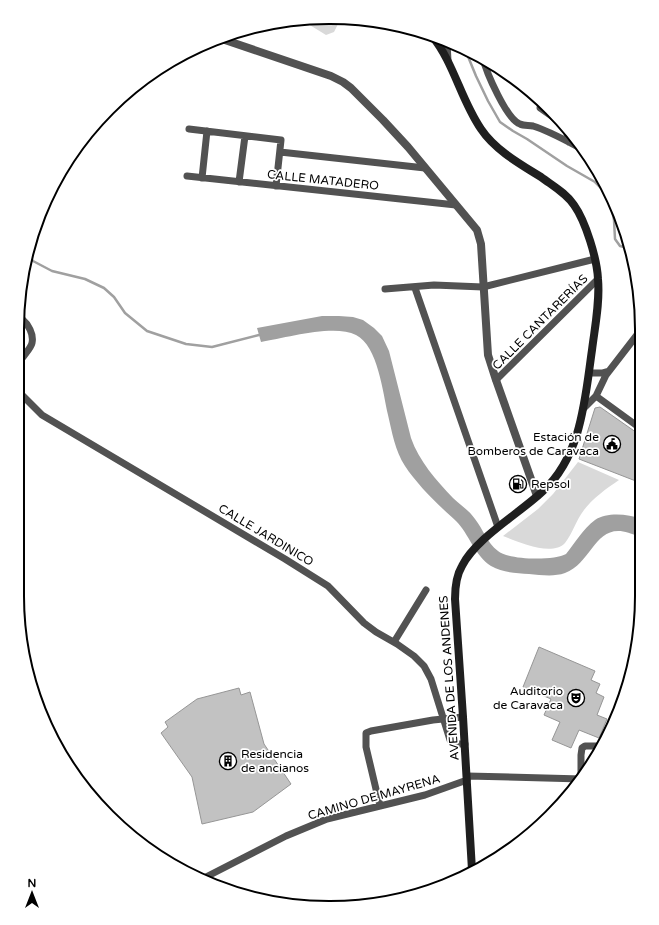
<svg xmlns="http://www.w3.org/2000/svg" width="659" height="925" font-family="'Varela Round',sans-serif">
<rect width="100%" height="100%" fill="#fff"/>
<!-- green -->
<path fill="#d9d9d9" d="M341,18L334,32L326,35L300,19Z
M578,462L619,480C607,488 592,499 584,510C576,520 573,533 565,543C552,557 518,542 503,536L538,509L553,494Z"/>
<!-- water -->
<path fill="#a0a0a0" d="M322,316H339L353,317L363,320L374,328L382,336L389,351L411,438C419,461 436,480 453,498C460,505 469,510 475,519C483,529 487,543 498,551C508,560 554,561 566,554C575,543 583,529 595,520C607,512 628,514 641,519V538C595,513 596,561 565,573C554,577 541,575 529,574C517,573 503,573 491,566C475,556 469,534 456,521C452,517 447,513 443,509C431,498 414,480 405,466C395,451 392,432 388,415C383,393 378,346 356,335C334,324 286,338 261,342L257,328Z"/>
<g fill="none" stroke-linecap="round" stroke-linejoin="round">
<!-- stream -->
<path stroke="#a0a0a0" stroke-width="2.5" d="M467,49V54L476,76L488,101L500,122L513,131L527,139L567,166L595,182L609,196L614,220L615,239L620,246L628,248
M28,255L33,261L52,271L85,279L104,288L114,297L125,313L147,331L186,344L212,347L263,334"/>
</g>
<!-- building -->
<path fill="#c2c2c2" stroke="#969696" d="M600,407L640,435L641,483L579,459L595,408Z
M539,647L595,671L591,680L600,684L596,693L604,697L597,715L607,719L599,738L579,730L571,748L552,740L560,722L544,715L551,699L523,687Z
M239,688L241,695L250,692L264,744L291,784L253,812L202,824L192,777L161,733L168,727L165,722L197,699Z"/>
<g fill="none" stroke-linecap="round" stroke-linejoin="round">
<!-- minor -->
<path stroke="#525252" stroke-width="7" d="M447,42L448,61
M483,58C486,72 507,120 520,124C524,126 529,125 533,126C549,131 565,140 580,148
M541,102L540,108C554,118 567,124 569,142
M189,129L281,140L276,186
M280,152L425,168
M187,176L456,205
M202,178L207,131
M239,182L245,136
M415,288L498,527
M385,289L434,285L483,287L595,259
M21,360C24,355 31,348 32,343C34,334 28,324 22,319
M589,373H602L609,371
M496,380L598,279
M21,394L42,415L285,559L328,586L364,623L376,632L397,644L414,656L424,666L431,679L450,740L454,744H465
M596,396L640,428
M583,409L596,396L606,375L640,331
M394,642L426,590
M467,776L582,779
M581,781V755L582,748L585,746H602
M380,806L366,747V733L371,731L433,720L463,717
M202,879L286,836L327,819L425,795L467,780"/>
<!-- tertiary -->
<path stroke="#525252" stroke-width="8" d="M219,38L331,76L343,82L351,88L383,120L408,147L477,230L481,244L488,355L496,380L537,496"/>
<!-- secondary -->
<path stroke="#1f1f1f" stroke-width="8" d="M432,36C454,63 461,100 481,129C495,150 520,164 541,177C553,186 566,193 574,205C586,222 597,259 598,279C600,302 595,326 592,350C585,398 582,455 543,491C520,513 476,538 462,566C456,576 455,587 455,599L463,717L472,870"/>
</g>
<!-- icons -->
<defs>
<g id="civic-ring" transform="scale(0.9)"><circle r="9.5" fill="#fff" stroke="#000" stroke-width="1.5"/><path d="M-.6-6.5H3V-4.5H.6V-3L4-1V1h2V6H-6V1h2V-1L-.6-3ZM-1.2 2.5V6h2.4V2.5Z" fill="#000"/></g>
<g id="fuel-ring" transform="scale(0.9)"><circle r="9.5" fill="#fff" stroke="#000" stroke-width="1.5"/><path d="M-5.5-6h7V0h2V4h1.3V-2.5L3-4.5l.8-.8L6-3V5H2.5V1h-1V6h-7ZM-4.2-4.7v3.2H.2V-4.7Z" fill="#000"/></g>
<g id="theatre-ring" transform="scale(0.9)"><circle r="9.5" fill="#fff" stroke="#000" stroke-width="1.5"/><path d="M-5-5.5Q0-4 5-5.5V0Q5 5 0 6Q-5 5-5 0ZM-3.3-2.5H-1v1.5H-3.3ZM1-2.5H3.3v1.5H1ZM-2.8 1Q0 5.5 2.8 1Z" fill="#000"/></g>
<g id="building-ring" transform="scale(0.9)"><circle r="9.5" fill="#fff" stroke="#000" stroke-width="1.5"/><path d="M-4-6H4V6H1V3H-1V6H-4ZM-2.5-4.3h1.7v1.8h-1.7ZM.8-4.3h1.7v1.8H.8ZM-2.5-1h1.7V.8h-1.7ZM.8-1h1.7V.8H.8Z" fill="#000"/></g>
</defs>
<g fill-rule="evenodd">
<use href="#civic-ring" x="612" y="444"/>
<use href="#fuel-ring" x="518" y="484"/>
<use href="#theatre-ring" x="576" y="698"/>
<use href="#building-ring" x="228" y="761"/>
</g>
<g text-anchor="middle" stroke-width="3.5" stroke-linejoin="round" paint-order="stroke">
<!-- street labels -->
<g font-size="12" fill="#000" stroke="#fff">
<text transform="translate(323 180) rotate(6)" y="4">CALLE MATADERO</text>
<text transform="translate(540 322) rotate(-45)" y="4">CALLE CANTARERÍAS</text>
<text transform="translate(266 535) rotate(31)" y="4">CALLE JARDINICO</text>
<text transform="translate(449 678) rotate(-94)" y="4">AVENIDA DE LOS ANDENES</text>
<text transform="translate(374 797) rotate(-16)" y="4">CAMINO DE MAYRENA</text>
</g>
<!-- poi labels -->
<g font-size="12" fill="#000" stroke="#fff" text-anchor="end">
<text x="599" y="441">Estación de<tspan x="599" dy="14">Bomberos de Caravaca</tspan></text>
<text x="531" y="488" text-anchor="start">Repsol</text>
<text x="563" y="695">Auditorio<tspan x="563" dy="14">de Caravaca</tspan></text>
<text x="241" y="758" text-anchor="start">Residencia<tspan x="241" dy="14">de ancianos</tspan></text>
</g>
</g>
<!-- crop -->
<path d="M0 0H659V925H0ZM329 24H330A305 305 0 0 1 635 329V596A305 305 0 0 1 330 901H329A305 305 0 0 1 24 596V329A305 305 0 0 1 329 24Z" fill="#fff" fill-rule="evenodd"/>
<path fill="none" stroke="#000" stroke-width="2" d="M329 24H330A305 305 0 0 1 635 329V596A305 305 0 0 1 330 901H329A305 305 0 0 1 24 596V329A305 305 0 0 1 329 24Z"/>
<!-- north arrow -->
<g transform="translate(32 893)" stroke="#ffffff" stroke-width="3" paint-order="stroke">
<path d="M0-3L7 15L0 10L-7 15Z" fill="#000000"/>
<text y="-6" font-size="11" font-weight="bold" text-anchor="middle" fill="#000000">N</text>
</g>
</svg>
